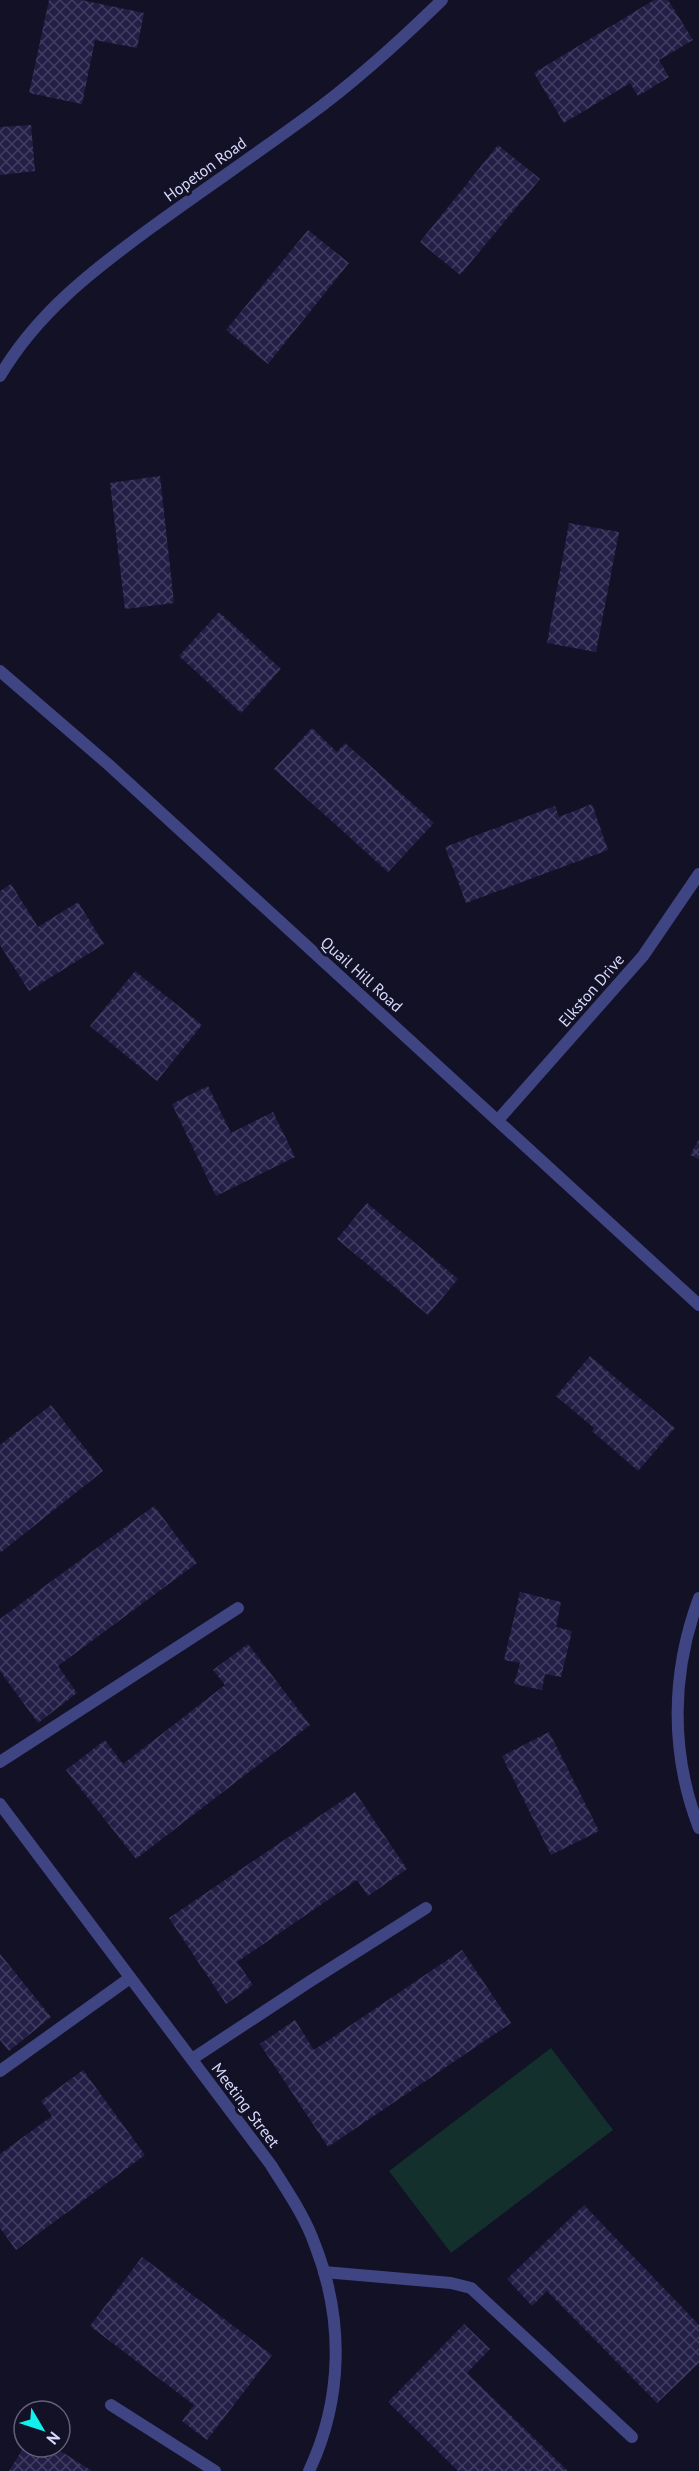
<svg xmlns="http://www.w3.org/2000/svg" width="699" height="2471" font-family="'PT Sans',sans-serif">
<defs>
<pattern id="building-cross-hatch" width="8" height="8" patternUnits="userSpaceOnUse" patternTransform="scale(1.5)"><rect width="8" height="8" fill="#221e46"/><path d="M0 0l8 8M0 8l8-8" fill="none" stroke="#423e62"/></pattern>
</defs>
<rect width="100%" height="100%" fill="#121126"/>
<!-- pitch -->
<path fill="#14302c" d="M551,2048L613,2130L451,2253L389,2171Z"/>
<!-- building -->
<path fill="url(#building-cross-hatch)" d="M49,0H81L144,13L137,48L95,40L82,104L29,93Z
M654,0H668L693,40L659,60L669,77L638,96L630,83L564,123L534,73Z
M31,125L35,171L0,175V127Z
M498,145L540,179L460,275L420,242Z
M308,230L349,263L268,364L226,330Z
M160,476L174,603L125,609L110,483Z
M569,523L619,532L596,652L547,643Z
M219,612L281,669L241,713L179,656Z
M312,728L337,752L345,743L434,823L388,872L274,769Z
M592,804L608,850L466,903L445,847L555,806L559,817Z
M11,884L38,927L78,902L104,944L29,991L0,945V891Z
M135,971L202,1025L157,1081L90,1026Z
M208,1086L231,1133L273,1112L295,1157L216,1196L172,1104Z
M699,1139V1159L690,1155Z
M367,1203L458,1279L428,1315L337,1239Z
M590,1356L675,1428L638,1471L592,1431L594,1428L556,1396Z
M51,1405L103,1471L0,1553V1445Z
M154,1506L197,1563L58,1666L77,1693L38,1723L0,1671V1619Z
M520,1592L561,1602L556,1627L572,1631L561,1677L545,1674L542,1690L514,1684L520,1663L504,1660Z
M248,1644L310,1725L136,1859L66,1770L105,1740L123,1764L225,1685L213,1670Z
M549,1732L599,1831L551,1855L502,1756Z
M355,1792L407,1869L368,1896L357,1880L237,1962L253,1985L226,2004L169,1918Z
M462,1950L511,2023L328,2147L260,2044L295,2020L314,2050Z
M0,1954L51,2017L9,2051L0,2040Z
M83,2070L145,2155L16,2250L0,2228V2154L52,2116L41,2101Z
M584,2205L699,2325V2363L657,2403L547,2291L532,2306L507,2279Z
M142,2257L272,2355L207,2440L182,2421L194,2405L90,2326Z
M464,2324L490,2349L467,2373L568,2471H458L388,2402Z
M24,2447H54L92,2471H9Z"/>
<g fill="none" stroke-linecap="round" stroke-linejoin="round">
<!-- service -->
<path stroke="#3f4482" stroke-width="12" d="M0,1762L238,1608
M192,2059L309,1982L426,1908
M0,2071L130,1978
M324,2272L451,2283L471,2288L632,2437
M111,2405L215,2471"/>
<!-- minor -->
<path stroke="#3f4482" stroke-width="12" d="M0,376C37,313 93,270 152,227C203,190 256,154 308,116C355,82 400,41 442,0
M0,671L109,765L699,1305
M498,1120L643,956L699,874
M699,1598C671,1673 670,1753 699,1828
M0,1804L271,2165C287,2191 305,2216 315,2245C344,2319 343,2399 309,2471"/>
</g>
<g text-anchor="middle" stroke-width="6" stroke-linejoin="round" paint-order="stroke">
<!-- street labels -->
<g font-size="16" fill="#d9d9fd" stroke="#121126">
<text transform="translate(205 169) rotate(-36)" y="6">Hopeton Road</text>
<text transform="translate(362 974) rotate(42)" y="6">Quail Hill Road</text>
<text transform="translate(591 990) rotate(-49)" y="6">Elkston Drive</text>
<text transform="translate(246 2105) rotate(53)" y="6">Meeting Street</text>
</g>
</g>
<!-- north arrow -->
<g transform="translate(42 2429) rotate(129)"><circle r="28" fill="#121126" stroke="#62617c" stroke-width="1.5"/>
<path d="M0-4.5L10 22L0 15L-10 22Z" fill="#12f0ee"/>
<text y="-9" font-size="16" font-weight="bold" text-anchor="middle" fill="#d9d9fd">N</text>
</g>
</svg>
